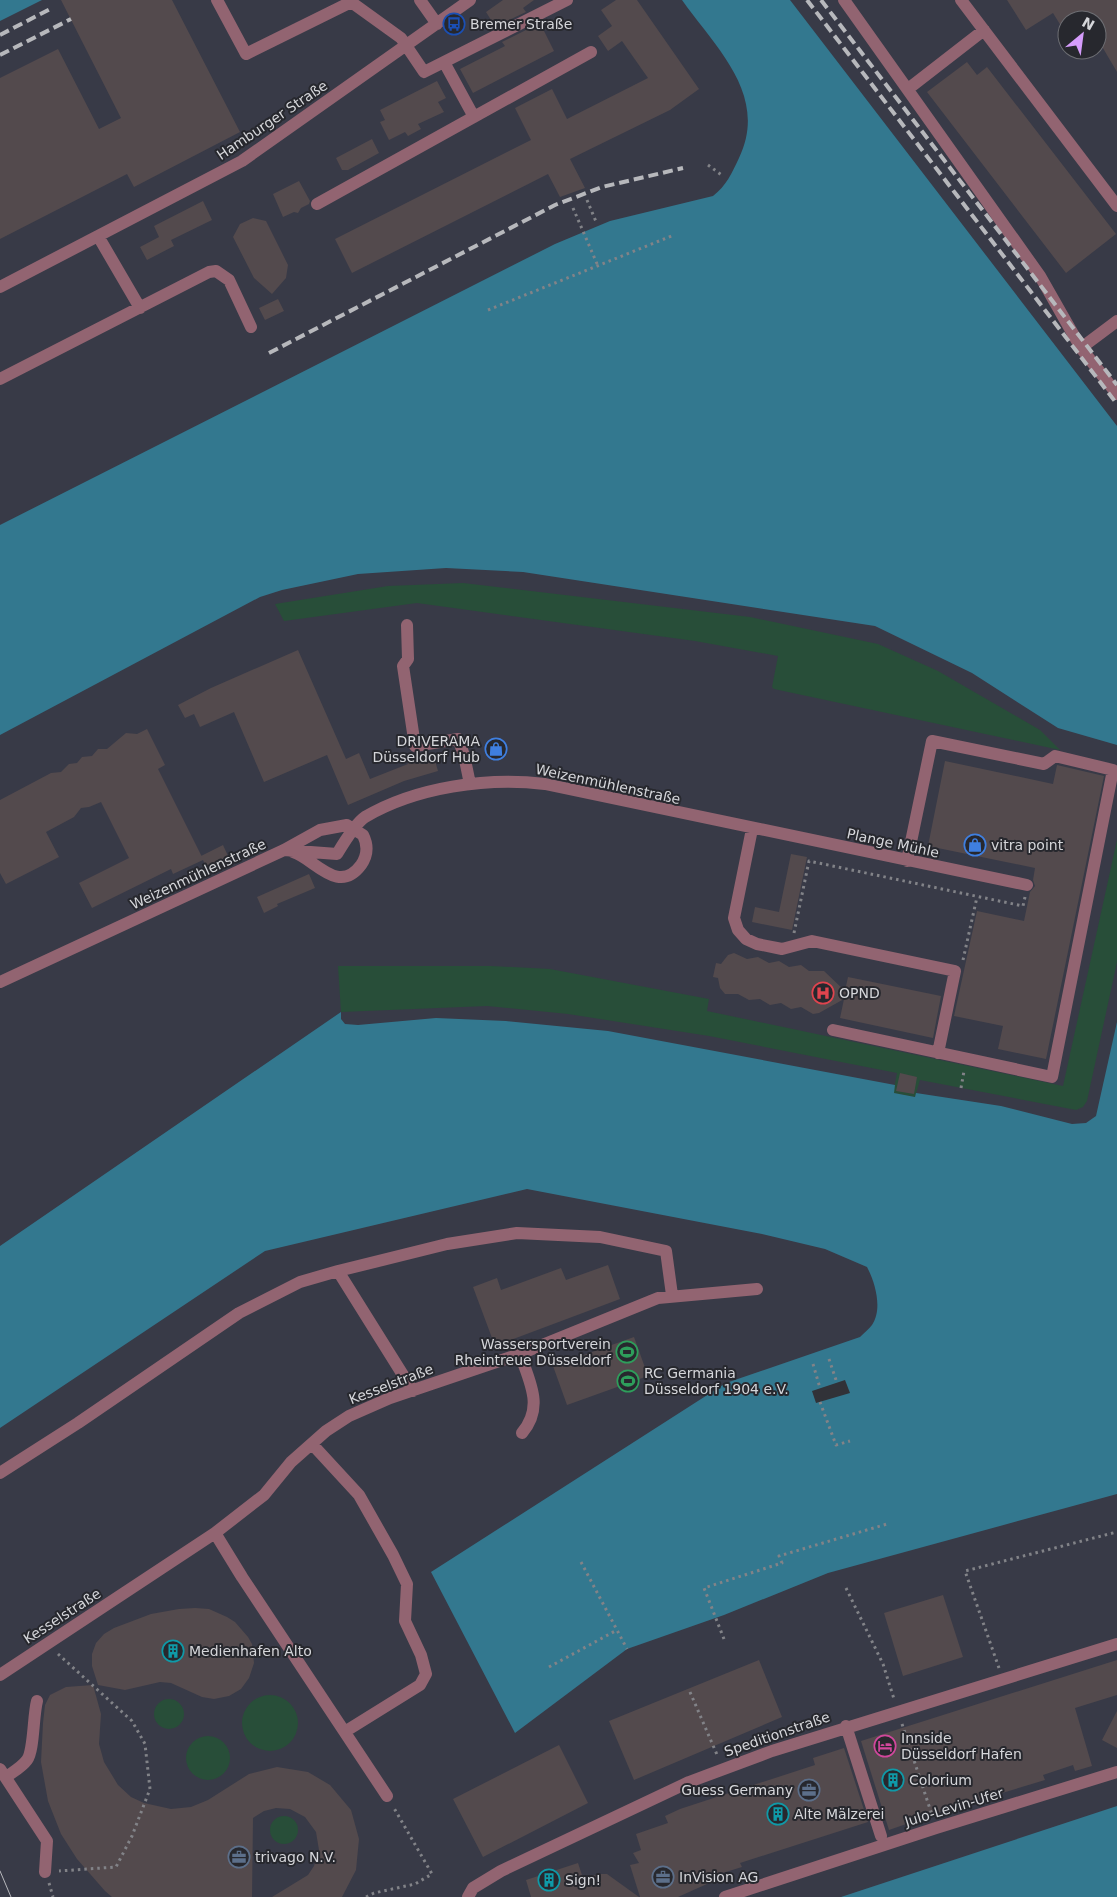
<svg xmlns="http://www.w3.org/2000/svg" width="1117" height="1897" font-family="'DejaVu Sans',sans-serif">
<rect width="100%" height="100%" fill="#313238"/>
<!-- built -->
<path fill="#383a47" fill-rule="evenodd" d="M0,0H1117V1897H0ZM1067,20H1097V50H1067Z"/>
<!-- green -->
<path fill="#284e39" d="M463,583L750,617L878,644L938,671L1040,730L1060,750L774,689L772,687L778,656L695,641L417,603L284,621L275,604L388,586Z
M1117,840V962L1087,1101L1083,1107L1076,1110L920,1080L915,1097L893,1093L897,1073L709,1036L568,1014L487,1006L341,1012L338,966H491L550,969L709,999L707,1011L1063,1086Z
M242 1723a28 28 0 1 1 56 0a28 28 0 1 1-56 0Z
M154 1714a15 15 0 1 1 30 0a15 15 0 1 1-30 0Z
M186 1758a22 22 0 1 1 44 0a22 22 0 1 1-44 0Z
M270 1830a14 14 0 1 1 28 0a14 14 0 1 1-28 0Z"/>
<!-- water -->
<path fill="#33788f" d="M0,0H42L0,21Z
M682,0H790L1117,426V745L1058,728L972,673L875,626L523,572L446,568L358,574L282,590L260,597L0,735V525L555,244L610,221L713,196C726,186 732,173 739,158C769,95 716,48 682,0Z
M341,1012V1019L345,1024L358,1025L436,1018L506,1021L608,1031L895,1085L894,1093L915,1097L916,1093L1001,1106L1072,1124L1086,1123L1096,1116L1117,1022V1494L828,1573L724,1615L627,1649L515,1733L431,1572L726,1383L860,1337C864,1333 869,1329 872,1325C883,1309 875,1282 867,1267L825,1249L762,1234L527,1189L265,1251L0,1428V1246Z
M1117,1806V1897H841Z"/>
<!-- pier -->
<path fill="#313238" d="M845,1380L850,1393L816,1403L812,1391Z"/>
<!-- building -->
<path fill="#534a4d" d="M61,0H172L240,132L134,187L127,174L0,239V78L58,49L99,129L121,118Z
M503,0H534L523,8L526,12L492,28L488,22L491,20L486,12Z
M616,0H637L699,89L670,110L570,159L585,188L560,197L548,174L352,273L335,239L531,140L515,108L552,89L567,119L648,78L622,41L608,51L598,36L612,26L601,10Z
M1007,0H1117V72L1097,38V20H1086L1082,13L1067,20L1061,26L1053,13L1026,30Z
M536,25L539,29L542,27L554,51L473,93L460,69L505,46L502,42Z
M967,62L977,75L987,67L1116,234L1066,273L927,92Z
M437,81L446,98L438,102L444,112L418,124L421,129L408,136L405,132L389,140L380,122L385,120L380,110Z
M372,139L379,153L348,170H342L336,158Z
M299,181L310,201L309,204L301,208L298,213L294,212L283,217L273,194Z
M203,201L212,220L171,240L174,246L147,260L140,247L159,237L154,226Z
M253,218L266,221L288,265L286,278L272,294L254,278L233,237L240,224Z
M278,299L284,311L265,320L259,308Z
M298,650L346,759L359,753L370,779L408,764L407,760L433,754L438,771L404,781L348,805L327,755L264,782L234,712L200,727L194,714L185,718L178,705L211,688Z
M147,729L165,765L158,769L203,859L201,856L223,845L229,858L207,868L203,860L173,874L171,869L92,908L79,883L129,858L101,802L89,807L81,808L74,817L46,832L59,857L6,884L0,873V800L51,773L61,772L69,764L77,763L82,757L92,756L98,749H107L126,733L137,734Z
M945,761L1053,784L1057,765L1104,776L1046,1059L998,1049L1003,1026L954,1016L977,911L1024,921L1030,892L1035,886L1033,880L1035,868L928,846Z
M791,854L807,857L792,930L752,922L755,907L779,912Z
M309,874L315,888L277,904L278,906L264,913L257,897Z
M734,953L747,959L758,957L769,963L779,961L789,967L801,965L809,971H824L845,991L848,977L941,996L933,1038L840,1018L844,999L819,1013L813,1014L801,1007L791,1009L781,1003L770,1005L760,999L749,1000L738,994H725L720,988L718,978L713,977L716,963L721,964L728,955Z
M900,1073L917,1077L914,1094L896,1091Z
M608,1265L620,1299L495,1346L473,1287L497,1278L501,1290L561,1268L566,1280Z
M634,1337L648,1376L567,1405L553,1366Z
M943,1595L963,1657L903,1676L884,1613Z
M195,1608L209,1609L227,1617L235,1622L248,1637L252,1644L254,1663L249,1678L241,1689L229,1696L214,1699L202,1697L171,1683L160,1682L125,1690L98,1685L92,1666V1654L96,1643L104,1634L114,1628L151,1614L179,1609Z
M759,1660L782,1717L634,1780L609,1721Z
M1117,1660V1695L1075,1708L1092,1766L1075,1771L1073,1765L1043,1775L1045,1780L949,1809L889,1830L861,1741Z
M93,1685L101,1714L99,1744L104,1762L118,1785L131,1797L144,1803L171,1809L191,1807L208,1800L249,1774L277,1767L308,1772L330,1785L351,1810L359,1839L356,1870L342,1897H272L308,1875L314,1866L319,1850L316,1832L305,1817L290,1809L276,1808L264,1811L253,1818L252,1897H112L105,1891L77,1859L61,1834L48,1801L41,1762L43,1723L45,1705L50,1695L66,1687Z
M1117,1711V1748L1102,1740Z
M559,1745L588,1803L483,1857L453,1799Z
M844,1748L868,1822L740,1863L742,1867L716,1875L718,1879L678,1897H640L630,1865L639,1863L633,1853L641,1850L636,1834L668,1823L665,1816L680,1809L815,1765L813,1758Z
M578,1863L583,1878L599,1874H607L639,1897H531L526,1880Z"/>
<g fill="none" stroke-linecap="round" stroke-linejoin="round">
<!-- path -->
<path stroke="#828388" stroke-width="3" stroke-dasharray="2.5 4" stroke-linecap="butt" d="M708,165L723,176
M587,200L597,224
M573,208L598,266
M488,310L674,235
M794,933L809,861L1023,906L1025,897
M963,960L977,897
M961,1088L964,1071
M829,1359L837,1383
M813,1364L820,1388
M820,1402L836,1445L850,1441
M581,1562L627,1649
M846,1588L883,1664L894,1699
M724,1639L704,1588L782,1563L779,1556L887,1524
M58,1654L132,1721L145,1744L150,1789L132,1836L116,1867L59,1871
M549,1667L617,1630
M999,1668L965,1571L1117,1532
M690,1692L718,1757
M902,1724L932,1815
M49,1883L53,1897
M366,1897L374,1893L415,1884L432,1874L394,1808"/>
<!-- minor -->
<path stroke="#926471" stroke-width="12" d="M217,0L246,54L351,2L401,38L424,72L567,0
M420,0L437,24
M844,0L1040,276L1081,348L1117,321
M961,0L1117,206
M444,62L474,117
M908,89L984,30
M317,204L591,52
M98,236L140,308
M0,287L242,161L470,0
M1081,348L1117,394
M0,379L209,272L216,271L229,280L251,327
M407,625L408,659L403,666L415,746L458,739L464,755L470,784
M752,829L734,918L738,930L746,939L757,944L782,949L812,941L955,971L938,1053
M284,850L337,854C343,844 356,823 365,817C416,787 487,777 545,784L1027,885
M0,982L284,850L320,830L347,825L363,835C368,845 368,855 361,865C338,896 314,858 293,852
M833,1030L1052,1077L1113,770L1055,756L1044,764L932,741L907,861
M520,1354C530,1383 544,1407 522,1433
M413,1391L338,1271L447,1244L517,1233L600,1237L666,1251L672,1295
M312,1444L359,1495L393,1555L407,1584L405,1621L421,1655L426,1674L420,1685L346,1731
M0,1473L78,1423L239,1313L300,1282L338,1271
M215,1533L242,1577L387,1796
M0,1675L215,1533L264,1495L291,1462L326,1431L349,1416L390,1398L520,1354L658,1298L757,1289
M846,1726L881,1836
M0,1769L47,1841L45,1872
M6,1777C13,1772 22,1767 27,1760C34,1751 33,1716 37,1701
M468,1897L473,1888L501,1871L689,1782L772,1751L1117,1644
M725,1897L936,1828L1117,1772"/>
<!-- tram -->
<path stroke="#b7b8bc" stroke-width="1" d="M0,1871L11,1897"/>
<!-- rail -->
<path stroke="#b7b8bc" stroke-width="4" stroke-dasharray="10 5" stroke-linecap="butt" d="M807,0L1117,404
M821,0L1117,385
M0,35L52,8
M0,55L71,19
M269,353L555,205L602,187L683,168"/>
</g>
<!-- icons -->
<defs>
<g id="bus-ring" transform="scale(1.125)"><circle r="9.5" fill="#27282e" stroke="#1a4fb4" stroke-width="1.5"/><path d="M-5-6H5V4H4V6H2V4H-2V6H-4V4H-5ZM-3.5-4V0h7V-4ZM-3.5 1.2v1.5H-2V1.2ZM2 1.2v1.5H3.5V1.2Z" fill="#1a4fb4"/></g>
<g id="shop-ring" transform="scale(1.125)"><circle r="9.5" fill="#27282e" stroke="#3f7fe0" stroke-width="1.5"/><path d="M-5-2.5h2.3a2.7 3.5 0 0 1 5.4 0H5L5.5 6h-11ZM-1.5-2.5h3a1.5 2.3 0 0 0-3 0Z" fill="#3f7fe0"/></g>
<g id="hospital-ring" transform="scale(1.125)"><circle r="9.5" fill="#27282e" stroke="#e0444e" stroke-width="1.5"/><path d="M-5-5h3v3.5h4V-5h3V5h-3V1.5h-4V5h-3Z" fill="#e0444e"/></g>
<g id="stadium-ring" transform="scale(1.125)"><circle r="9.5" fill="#27282e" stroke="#2e9e5b" stroke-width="1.5"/><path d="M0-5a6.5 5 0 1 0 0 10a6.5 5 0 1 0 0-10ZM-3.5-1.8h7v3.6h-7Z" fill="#2e9e5b"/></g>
<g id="building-ring" transform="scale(1.125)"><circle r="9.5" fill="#27282e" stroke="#0f9aa8" stroke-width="1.5"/><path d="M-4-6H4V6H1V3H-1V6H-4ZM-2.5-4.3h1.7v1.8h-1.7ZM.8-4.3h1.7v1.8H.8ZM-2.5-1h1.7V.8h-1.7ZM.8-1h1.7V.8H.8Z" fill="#0f9aa8"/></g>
<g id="hotel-ring" transform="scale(1.125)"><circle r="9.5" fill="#27282e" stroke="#d1479c" stroke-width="1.5"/><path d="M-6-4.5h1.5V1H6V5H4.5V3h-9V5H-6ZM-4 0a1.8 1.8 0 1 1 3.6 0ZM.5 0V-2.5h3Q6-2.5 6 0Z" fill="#d1479c"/></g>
<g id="office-ring" transform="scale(1.125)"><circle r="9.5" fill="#27282e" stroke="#5c6f8a" stroke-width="1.5"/><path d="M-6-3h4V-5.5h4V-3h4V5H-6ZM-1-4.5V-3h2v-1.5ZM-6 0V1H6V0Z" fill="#5c6f8a"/></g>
</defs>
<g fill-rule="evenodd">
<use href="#bus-ring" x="454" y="24"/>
<use href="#shop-ring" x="496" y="749"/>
<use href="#shop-ring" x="975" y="845"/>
<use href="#hospital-ring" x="823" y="993"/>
<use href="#stadium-ring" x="627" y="1352"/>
<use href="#stadium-ring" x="628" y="1381"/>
<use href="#building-ring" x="173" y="1651"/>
<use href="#hotel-ring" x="885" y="1746"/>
<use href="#building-ring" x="893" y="1780"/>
<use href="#office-ring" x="809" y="1790"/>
<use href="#building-ring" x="778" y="1814"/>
<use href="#office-ring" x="239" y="1857"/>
<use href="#office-ring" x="663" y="1877"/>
<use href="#building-ring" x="549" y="1880"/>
</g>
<g text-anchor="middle" stroke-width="4" stroke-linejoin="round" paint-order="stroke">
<!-- poi labels -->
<g font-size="14" fill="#d5d6da" stroke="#27282e" text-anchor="start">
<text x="470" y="29">Bremer Straße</text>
<text x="480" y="746" text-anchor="end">DRIVERAMA<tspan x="480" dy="16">Düsseldorf Hub</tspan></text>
<text x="991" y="850">vitra point</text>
<text x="839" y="998">OPND</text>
<text x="611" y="1349" text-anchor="end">Wassersportverein<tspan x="611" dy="16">Rheintreue Düsseldorf</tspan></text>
<text x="644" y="1378">RC Germania<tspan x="644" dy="16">Düsseldorf 1904 e.V.</tspan></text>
<text x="189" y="1656">Medienhafen Alto</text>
<text x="901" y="1743">Innside<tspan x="901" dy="16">Düsseldorf Hafen</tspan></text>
<text x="909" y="1785">Colorium</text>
<text x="793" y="1795" text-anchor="end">Guess Germany</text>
<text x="794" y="1819">Alte Mälzerei</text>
<text x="255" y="1862">trivago N.V.</text>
<text x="679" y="1882">InVision AG</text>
<text x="565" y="1885">Sign!</text>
</g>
<!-- street labels -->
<g font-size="14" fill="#d5d6da" stroke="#27282e">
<text transform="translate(272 120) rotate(-34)" y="5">Hamburger Straße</text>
<text transform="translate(608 784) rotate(12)" y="5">Weizenmühlenstraße</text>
<text transform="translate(893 843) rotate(12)" y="5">Plange Mühle</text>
<text transform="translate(198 874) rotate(-25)" y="5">Weizenmühlenstraße</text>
<text transform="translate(391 1384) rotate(-21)" y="5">Kesselstraße</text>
<text transform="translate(62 1616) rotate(-33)" y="5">Kesselstraße</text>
<text transform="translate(777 1734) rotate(-19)" y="5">Speditionstraße</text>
<text transform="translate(954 1807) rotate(-17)" y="5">Julo-Levin-Ufer</text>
</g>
</g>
<!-- north arrow -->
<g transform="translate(1082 35) rotate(29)"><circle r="24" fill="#27282e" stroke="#6d6e73"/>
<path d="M0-4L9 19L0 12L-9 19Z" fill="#d59cfb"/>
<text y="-8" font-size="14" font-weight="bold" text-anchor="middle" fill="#d5d6da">N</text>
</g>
</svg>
